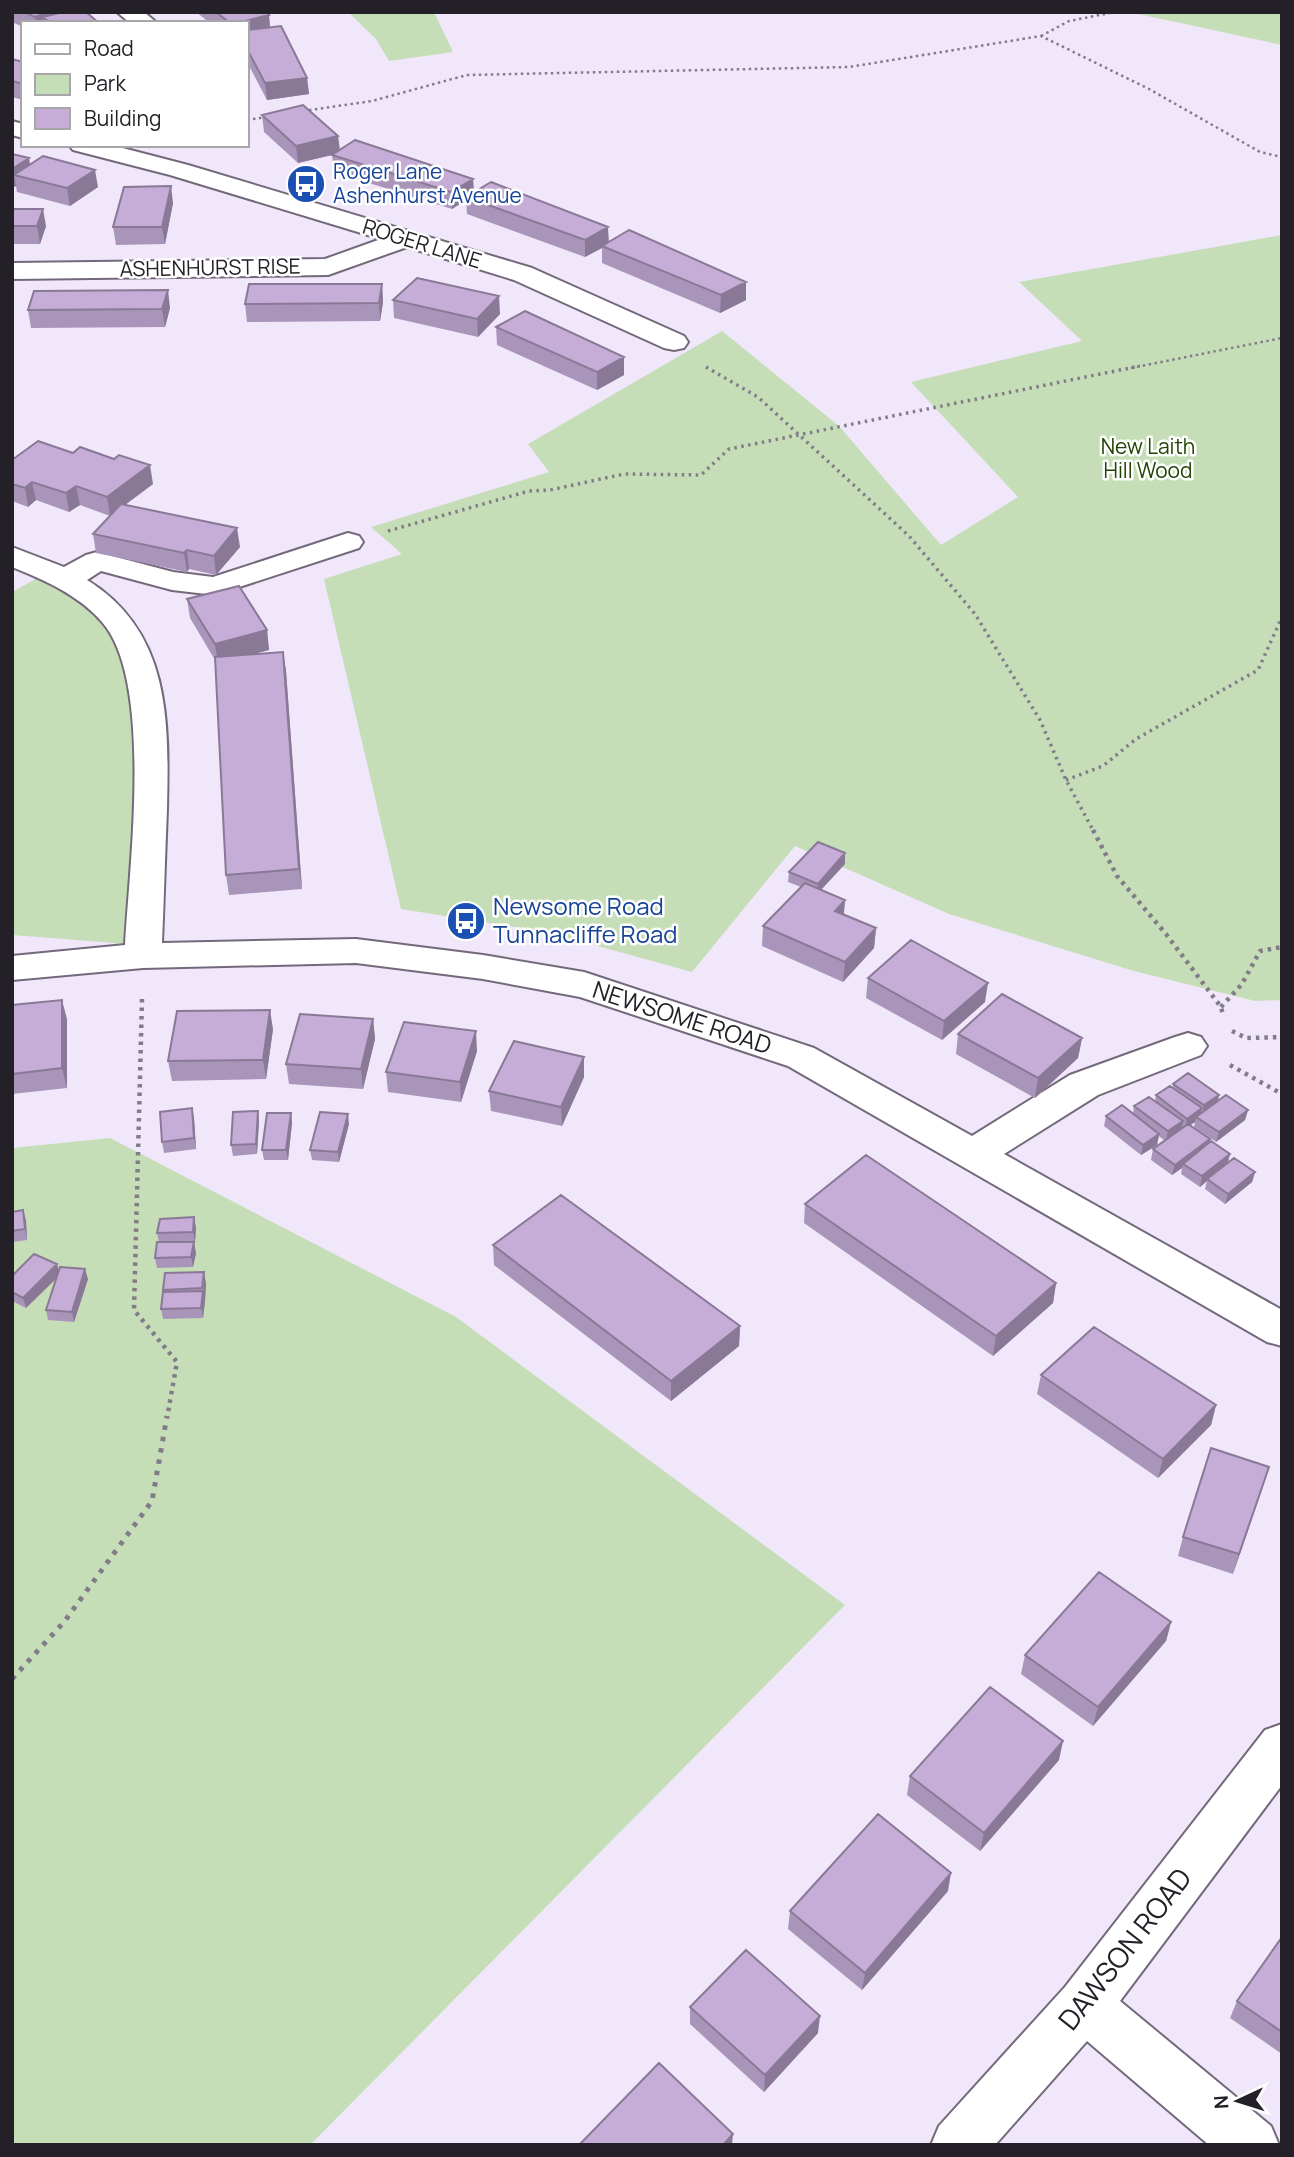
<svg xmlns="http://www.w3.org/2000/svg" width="1294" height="2157" font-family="Manrope,sans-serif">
<rect width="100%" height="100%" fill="#f1e7fa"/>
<!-- green -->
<path fill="#c6deb8" d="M348,12H434L453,52L389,61L376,39Z
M1129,12H1282V45Z
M1282,235V1000L1255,1001L1134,971L949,914L795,846L692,972L547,932L401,909L324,579L402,554L371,527L549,472L528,444L722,331L839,426L941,545L1018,497L911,382L1082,341L1019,282Z
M41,576L82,600L108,627L125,670L138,743L127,944L12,935V592Z
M110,1138L456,1317L845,1605L310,2145H12V1148Z"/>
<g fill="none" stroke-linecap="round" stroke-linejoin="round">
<!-- minor casing -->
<g stroke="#73697a" stroke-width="4">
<path id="minor" d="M117,12H144L157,23H130Z
M12,121L23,124V138L12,135Z
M69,145H111L188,165L532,268L684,336L688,342L684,348L674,350L664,348L514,280L407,247L328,275L12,279V263L325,259L381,239L170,175L73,150Z
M348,533L359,536L363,542L359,548L215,595L172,590L101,571L87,580C171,632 169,721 167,809C165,854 164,899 162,943L356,939L483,955L584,972L814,1048L972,1136L1070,1075L1175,1037L1188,1033L1201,1037L1207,1046L1201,1055L1098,1095L1004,1154L1282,1310V1346L1267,1342L788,1066L580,997L483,979L356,963L143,968L12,980V956L125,945C129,868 154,681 102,622C79,595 44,580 12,567V547L64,567L86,555L97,552L173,572L213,577Z
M1282,1724V1785L1120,2001L1271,2126L1279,2145H1209L1087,2041L995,2145H931L939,2126L1065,1987L1265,1730Z"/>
</g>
<!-- path-far3 -->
<path stroke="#827c88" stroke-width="2.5" stroke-dasharray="2.5 3.5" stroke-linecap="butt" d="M1041,36L1069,21L1115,12
M303,111L372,101L467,75L849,67L1041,36L1149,89L1260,152L1282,157
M247,120L267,117
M1131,368L1282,338"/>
<!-- path-far2 -->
<path stroke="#827c88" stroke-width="3.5" stroke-dasharray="2.5 4.5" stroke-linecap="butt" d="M706,367L758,397L909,536L975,614L1040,720L1066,780L1094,832
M388,531L529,491L550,490L624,474L701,475L729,449L1140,366
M1066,780L1103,766L1136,739L1258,670L1282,617"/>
<!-- path-far1 -->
<path stroke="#827c88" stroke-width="4.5" stroke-dasharray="3.5 5" stroke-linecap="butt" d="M1093,830L1117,876L1166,934L1221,1007L1223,1015
M142,999L134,1310L177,1362L167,1418
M1221,1007L1242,984L1260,951L1282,947
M1232,1031L1246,1038L1282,1037
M1230,1065L1282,1094"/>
<!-- path -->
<path stroke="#827c88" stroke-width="5" stroke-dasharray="4.5 7" stroke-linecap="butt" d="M12,1679L64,1622L152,1501L167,1416"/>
<!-- minor -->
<use href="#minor" fill="#fff" fill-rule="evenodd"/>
</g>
<!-- wall -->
<path fill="#a995b9" d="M12,12H86L99,23H23V27L12,22Z
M196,12H265L269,15L270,27L307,78L309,94L267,100L247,62V23H210Z
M12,59L23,62V100L12,97Z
M262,115L338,136L340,150L473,179L474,192L609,242L746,282V300L720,313L602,263V248L585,257L467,214L466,200L452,209L334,172L332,155L298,163L264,132Z
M12,154L30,164L98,187L70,206L17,192L16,186L12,188Z
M173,203L165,244L116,245L113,227Z
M12,209L46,226L40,244H12Z
M382,284L383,302L380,321L247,322L245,304Z
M393,300L500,314L478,337L394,318Z
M170,308L165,327L31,328L28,310Z
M496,327L624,375L597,390L497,345Z
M12,460L153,484L125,505L240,547L216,575L189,569L187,572L96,553L93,534L110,516L80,505L69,512L36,500L28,507L12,501Z
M187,599L267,630L269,650L252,654L283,652L286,671L302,889L229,895L226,875L215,660L190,618Z
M845,853V864L821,890L845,900L844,914L876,928L874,948L843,982L762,946L763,926L801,887L788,882L789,872Z
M868,978L985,1002L942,1040L866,998Z
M12,1005L67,1019V1088L12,1094Z
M373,1019L375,1039L363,1089L289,1084L286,1064Z
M273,1029L266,1079L172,1081L168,1061Z
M958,1034L1082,1038L1078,1058L1035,1098L956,1054Z
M477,1051L461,1102L388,1092L386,1072Z
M584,1057V1077L562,1126L491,1111L489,1091Z
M1173,1084L1219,1095L1218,1101L1248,1110L1245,1120L1216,1142L1194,1127L1195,1122L1190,1125L1210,1142L1230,1154L1228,1163L1255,1172L1252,1182L1225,1204L1205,1189L1207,1181L1200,1187L1181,1174L1182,1168L1172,1175L1151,1160L1153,1149L1165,1141L1159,1136L1157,1145L1141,1155L1104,1126L1106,1116L1133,1114L1134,1106L1155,1101L1156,1095L1173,1087Z
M291,1113L292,1123L288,1160H264L262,1150Z
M194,1118L196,1149L164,1153L162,1142Z
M259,1121L257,1154L233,1156L231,1145Z
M349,1124L339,1162L312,1160L310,1150Z
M805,1204L1056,1283L1053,1303L993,1356L804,1223Z
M12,1212L26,1220L27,1240L12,1242Z
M194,1217L196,1228L195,1242H189L196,1253L193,1267L157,1268L155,1258L159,1242L157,1233Z
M493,1245L740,1326L739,1346L671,1401L494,1265Z
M59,1271L88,1279L74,1322L48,1320L46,1310L56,1278L26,1308L12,1301V1276Z
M206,1283L205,1301L203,1318L163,1319L161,1309L163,1293V1290Z
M1041,1375L1216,1405L1211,1425L1158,1478L1037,1394Z
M1263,1486L1233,1574L1178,1556L1183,1537Z
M1171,1622L1166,1641L1093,1726L1021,1674L1025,1655Z
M1059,1760L980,1851L907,1795L910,1776Z
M948,1891L862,1990L788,1929L790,1911Z
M1282,1937V2054L1230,2018L1237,2001Z
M690,2007L818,2033L764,2092L690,2024Z"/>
<!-- shaded-wall -->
<path fill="#8a7996" d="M48,12H69L43,17L44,23H36L35,17Z
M269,15L270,31L247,37V23H237Z
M307,78L309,94L267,100L265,83Z
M338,136L340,153L298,163L296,146Z
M29,158L32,176L14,175L16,186L12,188V169Z
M95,170L98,187L70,206L67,188Z
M473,179L474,196L466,197V200L452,209L451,192Z
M171,186L173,203L165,244L162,227Z
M43,209L46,226L40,244L37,226Z
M608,227L609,244L602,246V248L585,257V240Z
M746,282V300L720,313L721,295Z
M382,284L383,302L380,321L379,303Z
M168,290L170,308L165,327L162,309Z
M499,296L500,314L478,337L477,319Z
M624,357V375L597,390V372Z
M150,465L153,484L110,516L107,497Z
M32,482L36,500L28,507L25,488Z
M76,486L80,505L69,512L66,493Z
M237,528L240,547L216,575L214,556Z
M187,550L189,569L187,572L184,553Z
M267,630L269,650L218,664L215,644Z
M283,652L286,671L302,889L299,869Z
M845,853V864L817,894L818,884Z
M845,900L843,920L835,911Z
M876,928L874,948L843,982L845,962Z
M988,983L985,1002L942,1040L944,1021Z
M62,1000L67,1019V1088L62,1068Z
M270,1010L273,1029L266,1079L263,1060Z
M373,1019L375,1039L363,1089L361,1069Z
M476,1031L477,1051L461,1102L460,1082Z
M1082,1038L1078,1058L1035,1098L1038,1078Z
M584,1057V1077L562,1126L561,1107Z
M1219,1095L1217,1105L1202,1116L1204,1105Z
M192,1108L194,1118L196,1149L194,1138Z
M1202,1108L1200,1118L1196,1117L1195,1122L1185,1129L1187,1119Z
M1248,1110L1245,1120L1216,1142L1219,1132Z
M258,1111L259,1121L257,1154L256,1144Z
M291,1113L292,1123L288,1160L286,1150Z
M348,1114L349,1124L339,1162L338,1152Z
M1183,1121L1181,1132L1166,1141L1168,1131Z
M1159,1134L1157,1145L1141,1155L1143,1145Z
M1210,1139L1208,1150L1183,1164L1182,1168L1172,1175L1175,1165Z
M1230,1154L1227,1164L1207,1179V1181L1200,1187L1202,1176Z
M1255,1172L1252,1182L1225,1204L1228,1194Z
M23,1210L26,1220L27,1240L25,1229Z
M194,1217L196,1228L195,1242L193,1232Z
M194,1242L196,1253L193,1267L191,1257Z
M57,1264L60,1275L26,1308L23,1298Z
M85,1269L88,1279L74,1322L72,1312Z
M204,1272L206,1283L205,1301L203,1318L201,1308L203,1292Z
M1056,1283L1053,1303L993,1356L996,1336Z
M740,1326L739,1346L671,1401V1381Z
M1216,1405L1211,1425L1158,1478L1163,1459Z
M1269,1467L1263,1486L1233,1574L1239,1554Z
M1171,1622L1166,1641L1093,1726L1098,1707Z
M1063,1741L1059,1760L980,1851L984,1833Z
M951,1873L948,1891L862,1990L865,1973Z
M820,2016L818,2033L764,2092L765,2075Z
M733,2134L732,2145H723Z"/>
<!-- building -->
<path fill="#c5add7" stroke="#8a7996" stroke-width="2" d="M24,12H48L35,17Z
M63,12H86L99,23H50L43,17Z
M216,12H265L269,15L237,23H230Z
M281,26L307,78L265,83L247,49V30Z
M12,59L23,62V84L12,81Z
M303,105L338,136L296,146L262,115Z
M355,140L473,179L451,192L332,155Z
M12,154L29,158L12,169Z
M43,156L95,170L67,188L14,175Z
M491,182L608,227L585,240L466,197Z
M171,186L162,227H113L124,187Z
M12,209H43L37,226H12Z
M629,230L746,282L721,295L602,246Z
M417,278L499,296L477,319L393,300Z
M249,284H382L379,303L245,304Z
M168,290L162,309L28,310L34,291Z
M525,311L624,357L597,372L496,327Z
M38,441L73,453L80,447L114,459L119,455L150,465L107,497L76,486L66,493L32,482L25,488L12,484V460Z
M121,504L237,528L214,556L187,550L184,553L93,534Z
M239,586L267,630L215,644L187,599Z
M283,652L299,869L226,875L215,657Z
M818,842L845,853L818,884L789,872Z
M805,883L845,900L835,911L876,928L845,962L763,926Z
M911,940L988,983L944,1021L868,978Z
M1002,994L1082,1038L1038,1078L958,1034Z
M62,1000V1068L12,1074V1005Z
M270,1010L263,1060L168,1061L177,1011Z
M300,1014L373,1019L361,1069L286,1064Z
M404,1022L476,1031L460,1082L386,1072Z
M514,1041L584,1057L561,1107L489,1091Z
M1188,1073L1219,1095L1204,1105L1173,1084Z
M1170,1086L1202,1108L1187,1119L1156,1095Z
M1226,1095L1248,1110L1219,1132L1196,1117Z
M1149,1097L1183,1121L1168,1131L1134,1106Z
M1122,1105L1159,1134L1143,1145L1106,1116Z
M192,1108L194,1138L162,1142L160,1112Z
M258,1111L256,1144L231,1145L233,1112Z
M320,1112L348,1114L338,1152L310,1150Z
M267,1113H291L286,1150H262Z
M1188,1124L1210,1139L1175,1165L1153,1149Z
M1211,1141L1230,1154L1202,1176L1183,1164Z
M866,1155L1056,1283L996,1336L805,1204Z
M1234,1158L1255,1172L1228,1194L1207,1179Z
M561,1195L740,1326L671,1381L493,1245Z
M23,1210L25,1229L12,1231V1212Z
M194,1217L193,1232L157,1233L160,1219Z
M157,1242H194L191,1257L155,1258Z
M34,1254L57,1264L23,1298L12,1292V1276Z
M60,1267L85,1269L72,1312L46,1310Z
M204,1272L202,1288L163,1290L165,1273Z
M203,1291L201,1308L161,1309L163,1292Z
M1094,1327L1216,1405L1163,1459L1041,1375Z
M1211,1448L1269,1467L1239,1554L1183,1537Z
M1099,1572L1171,1622L1098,1707L1025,1655Z
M990,1687L1063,1741L984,1833L910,1776Z
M878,1814L951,1873L865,1973L790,1911Z
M1282,1937V2032L1237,2001Z
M746,1950L820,2016L765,2075L690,2007Z
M659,2063L733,2134L723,2145H579Z"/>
<!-- icons -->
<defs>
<g id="bus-disc" transform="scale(2.0125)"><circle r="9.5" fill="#1a4fb4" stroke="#fff"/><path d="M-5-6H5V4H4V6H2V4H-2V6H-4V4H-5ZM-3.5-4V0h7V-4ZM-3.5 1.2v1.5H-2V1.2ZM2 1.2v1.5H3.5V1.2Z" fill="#fff"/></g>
</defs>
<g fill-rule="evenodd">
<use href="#bus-disc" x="306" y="184"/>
<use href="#bus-disc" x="466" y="921"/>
</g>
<g text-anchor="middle" stroke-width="5" stroke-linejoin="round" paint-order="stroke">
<!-- far-transit labels -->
<g font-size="21" fill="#164399" stroke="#fff" text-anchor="start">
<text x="333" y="179">Roger Lane<tspan x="333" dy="24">Ashenhurst Avenue</tspan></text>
</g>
<!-- far-street labels -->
<g font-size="21" fill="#242027" stroke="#fff">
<text transform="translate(422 244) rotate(17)" y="7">ROGER LANE</text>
<text transform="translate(210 268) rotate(-1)" y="7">ASHENHURST RISE</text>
</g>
<!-- far-park labels -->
<g font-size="21" fill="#234304" stroke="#fff">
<text x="1148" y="454">New Laith<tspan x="1148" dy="24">Hill Wood</tspan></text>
</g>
<!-- transit labels -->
<g font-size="24" fill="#164399" stroke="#fff" text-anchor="start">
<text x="493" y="915">Newsome Road<tspan x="493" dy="28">Tunnacliffe Road</tspan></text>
</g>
<!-- street labels -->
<g font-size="24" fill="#242027" stroke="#fff">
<text transform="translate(682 1018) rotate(18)" y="8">NEWSOME ROAD</text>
</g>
<!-- near-street labels -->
<g font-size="28" fill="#242027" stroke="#fff">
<text transform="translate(1125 1949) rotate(-52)" y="10">DAWSON ROAD</text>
</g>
</g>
<!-- border -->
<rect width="1294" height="2157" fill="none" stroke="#242027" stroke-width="28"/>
<!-- legend -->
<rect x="21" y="21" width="228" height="126" fill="#ffffff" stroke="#a7a6a9" stroke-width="2"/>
<rect x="35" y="44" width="35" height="10" fill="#ffffff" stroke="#a7a6a9" stroke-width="2"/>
<text x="84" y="56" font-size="21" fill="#242027">Road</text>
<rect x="35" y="74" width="35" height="21" fill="#c6deb8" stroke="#a7a6a9" stroke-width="2"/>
<text x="84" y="91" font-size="21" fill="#242027">Park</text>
<rect x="35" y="108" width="35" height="21" fill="#c5add7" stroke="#a7a6a9" stroke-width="2"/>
<text x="84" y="126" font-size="21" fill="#242027">Building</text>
<!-- north arrow -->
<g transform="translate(1238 2101) rotate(266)" stroke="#ffffff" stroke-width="5" paint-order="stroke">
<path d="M0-5L12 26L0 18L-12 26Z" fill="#242027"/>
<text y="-10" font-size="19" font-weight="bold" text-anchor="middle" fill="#242027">N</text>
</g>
</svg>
